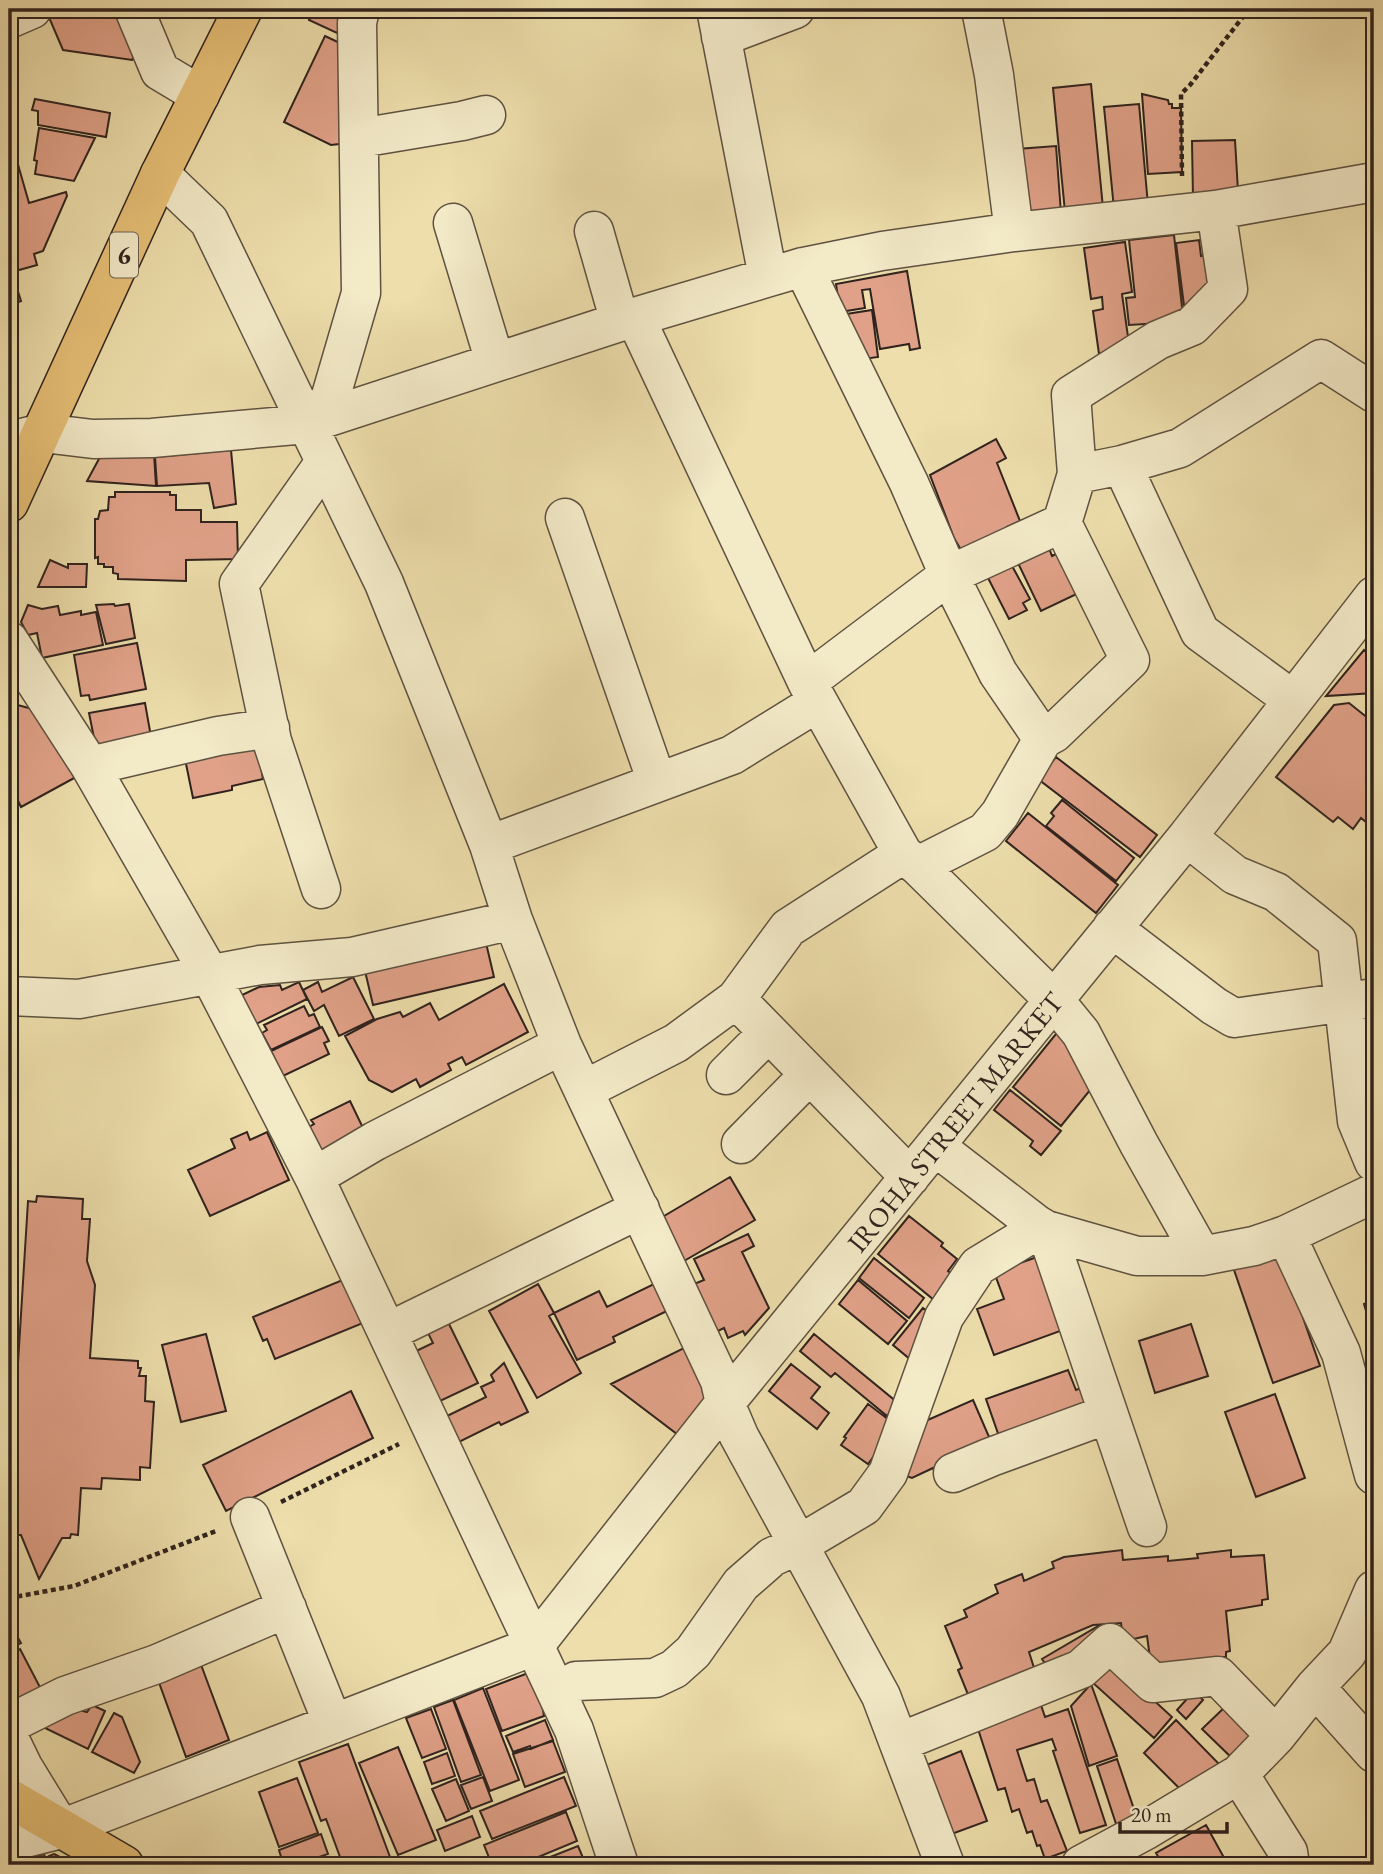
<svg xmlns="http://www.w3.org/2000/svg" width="1383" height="1874" font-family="'EB Garamond',serif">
<rect width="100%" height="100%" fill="#eddeab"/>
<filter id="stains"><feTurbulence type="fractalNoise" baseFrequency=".00286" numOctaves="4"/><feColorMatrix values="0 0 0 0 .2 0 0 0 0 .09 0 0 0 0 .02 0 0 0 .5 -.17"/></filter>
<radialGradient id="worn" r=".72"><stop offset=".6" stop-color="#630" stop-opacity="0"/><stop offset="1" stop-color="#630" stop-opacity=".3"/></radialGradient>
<!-- building -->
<path fill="#e0a188" stroke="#30231e" stroke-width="2" d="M63,9H118L136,50L132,60L63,50L48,15Z
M314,9H344L347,14L337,33L309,20Z
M325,36L344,45L348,143L331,145L284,122Z
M1091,84L1103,208L1065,212L1053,88Z
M1142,94L1168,100L1169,104H1172V108H1181L1182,172L1148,174Z
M35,99L110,113L106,137L38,125V111L32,110Z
M1139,104L1148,205L1114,209L1104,107Z
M39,128L95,138L74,181L35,174L37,161L34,160Z
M9,133L29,203L66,192L67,196L43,251L34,254L37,265L12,272L21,301L9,305Z
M1235,140L1238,191L1193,198L1192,141Z
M1056,146L1061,213L1023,217L1017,149Z
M1174,235L1183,316L1161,323L1129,325L1126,298L1135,297L1129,240Z
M1199,240L1201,256L1207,255L1218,289L1185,313L1176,243Z
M1125,242L1132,292L1122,294L1129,344L1112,352L1099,354L1093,311L1103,309L1102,297L1091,299L1084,248Z
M907,271L920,348L910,350L909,344L880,349L870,289L862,290L865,308L840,312L836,284Z
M872,310L878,357L864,359L840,315Z
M17,353L9,371V354Z
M996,439L1006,458L997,463L1020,521L1007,527L1010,531L964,555L954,538L930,475Z
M231,450L236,504L214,508L209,483L157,486L155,457Z
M154,454L156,486L87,481L100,457Z
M115,492H170V495H176V510H201V522H237L238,559L186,560V581L118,579V574L113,573V567H104V564H98V557L95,558V519H98L100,511L108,510L109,497H115Z
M1049,548L1052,556L1066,549L1085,590L1041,611L1018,563Z
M50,560L68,568V564H87L86,587H38Z
M1011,564L1030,599L1023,603L1027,610L1009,619L987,576Z
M114,604L115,606L129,604L135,638L106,644L96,605Z
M28,605L42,609L58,606L60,615L81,611V615L96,612L103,645L42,658L37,633L28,635L21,622Z
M137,643L146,689L90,700L89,695L81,696L74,655Z
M1364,650L1374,659V693L1326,696Z
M9,697L16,699L14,704L40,711L76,777L21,807L9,782Z
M145,703L153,748H96L89,713Z
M1349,703L1374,723V826L1372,827L1361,818L1353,829L1338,817L1333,822L1276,777L1334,705Z
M257,745L263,779L232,786V790L193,798L185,759Z
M1056,757L1157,835L1140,857L1038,779Z
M1062,800L1134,858L1116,881L1046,826L1054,816L1051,813Z
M1028,813L1118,885L1096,913L1006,841Z
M486,943L494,977L373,1005L365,971Z
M353,977L374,1019L339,1036L324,1005L314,1011L303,990L318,982L322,992Z
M299,982L307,999L254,1025L240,996L259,987L280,985L282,990Z
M504,984L528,1032L466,1065L462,1057L448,1064L451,1070L420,1087L416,1079L392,1092L369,1080L345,1036L377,1019L400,1012L403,1017L430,1003L439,1020Z
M304,1006L309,1016L314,1014L320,1027L271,1050L262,1033L267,1030L264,1025Z
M322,1027L329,1041L324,1043L329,1054L283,1076L271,1051Z
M1060,1029L1095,1084L1061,1126L1013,1087Z
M9,1067L17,1112H9Z
M1010,1090L1061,1131L1041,1155L1030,1146L1033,1141L994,1110Z
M350,1101L364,1130L326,1162L309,1127L314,1124L311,1120Z
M247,1132L250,1140L267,1132L289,1180L210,1216L188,1170L235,1148L231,1139Z
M730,1177L755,1220L684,1261L659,1219Z
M37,1196L83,1199L82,1219H90L87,1261L95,1285L90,1358L138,1361V1368H141L139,1376H146L145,1401L154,1402L150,1468L140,1467V1480L102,1478L101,1489L81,1488L78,1535L71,1534L70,1538H62L39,1579L21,1535H9V1460H12L28,1201L36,1202Z
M909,1216L943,1243L941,1246L957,1259L948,1271L954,1276L934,1300L878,1254Z
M748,1234L754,1246L742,1252L769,1308L745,1335L743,1331L728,1338L724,1328L716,1332L694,1284L704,1280L694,1259Z
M1272,1253L1282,1258L1320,1366L1273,1383L1233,1267Z
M1037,1257L1063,1330L994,1355L977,1309L1004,1299L994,1272Z
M874,1258L924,1298L909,1318L859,1278Z
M345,1279L363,1323L275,1359L267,1339L263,1341L253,1317Z
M858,1280L907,1321L888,1344L839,1304Z
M658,1282L671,1309L613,1337L615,1342L577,1360L554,1313L599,1291L607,1307Z
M538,1284L554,1313L549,1316L581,1373L537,1398L489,1311Z
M1374,1299V1338L1364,1304Z
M923,1308L935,1317L917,1365L893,1345Z
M448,1322L478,1383L438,1402L414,1352L433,1343L427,1331Z
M1191,1324L1208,1376L1155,1393L1139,1341Z
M206,1334L226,1411L181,1422L162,1345Z
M814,1334L898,1403L887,1416L835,1373L831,1377L800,1351Z
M686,1347L708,1395L677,1434L611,1384Z
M504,1363L528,1412L501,1425L499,1422L459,1442L447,1416L486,1397L481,1387L494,1381L491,1375Z
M791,1364L820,1387L811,1398L829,1413L817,1429L769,1391Z
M1068,1370L1076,1390L1084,1387L1088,1408L1001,1442L986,1399Z
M351,1391L373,1438L226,1511L203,1465Z
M1275,1394L1305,1478L1256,1497L1225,1412Z
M973,1400L996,1453L937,1479L933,1468L912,1478L895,1472L914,1426Z
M868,1404L893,1423L888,1437L868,1464L841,1445L846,1438L844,1437Z
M1122,1550L1123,1560L1168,1556V1561L1198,1558L1197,1554L1231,1550V1557L1264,1555L1268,1599L1262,1600V1605L1226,1611L1230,1651L1226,1652V1657H1222V1662L1151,1665L1147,1636L1129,1640L1123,1638L1121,1623L1093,1625L1029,1652L1035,1671L969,1697L958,1670L962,1668L945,1626L967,1617L964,1610L998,1593L995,1585L1022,1574L1024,1581L1054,1568L1052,1562L1064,1557Z
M9,1622L21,1643L9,1649Z
M1100,1625L1104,1633L1047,1666L1042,1659Z
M20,1649L43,1693L9,1712V1655Z
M1110,1660L1172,1717L1154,1738L1092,1682Z
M200,1662L229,1740L186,1757L157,1677Z
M536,1670L544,1716L502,1731L486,1689Z
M1091,1684L1117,1756L1089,1766L1071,1706Z
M483,1688L519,1780L490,1791L454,1700Z
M1194,1691L1203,1700L1186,1719L1177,1710Z
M453,1700L481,1775L461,1782L434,1707Z
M92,1705L105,1711L88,1749L41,1726L79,1710L87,1712Z
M1041,1705L1045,1717L1068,1709L1106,1825L1080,1833L1053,1751L1056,1750L1052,1739L1017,1750L1027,1781L1034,1779L1041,1802L1047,1800L1067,1851L1045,1859L1040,1845L1037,1846L1032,1831L1027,1833L1019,1809L1012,1812L1005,1788L998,1790L977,1726Z
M1226,1706L1257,1737L1234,1760L1202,1729Z
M431,1709L446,1749L422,1758L406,1718Z
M114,1713L122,1717L140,1762L134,1773L92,1752Z
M545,1720L553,1740L531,1749L530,1746L513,1752L506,1736Z
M1176,1720L1220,1765L1183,1792L1144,1753Z
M553,1741L565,1772L525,1787L513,1754Z
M348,1744L393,1865H358L356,1860L343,1865L326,1819L321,1821L299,1762Z
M398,1747L436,1840L398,1855L359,1763Z
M961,1751L987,1821L949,1835L924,1766Z
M447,1753L455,1776L432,1784L424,1762Z
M1117,1759L1138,1821L1119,1833L1097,1766Z
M483,1777L492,1801L471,1809L461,1785Z
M564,1777L576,1806L492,1839L480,1811Z
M297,1778L318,1833L279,1847L259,1792Z
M456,1779L469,1811L446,1821L432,1789Z
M566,1812L577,1841L519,1865H492L484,1845Z
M472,1816L480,1837L445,1851L437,1830Z
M1206,1825L1228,1865H1163L1156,1853Z
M321,1834L328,1854L296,1865H293L290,1857L282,1860L279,1850Z
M578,1846L586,1865H530Z
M44,1854L47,1865H27L25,1860Z
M54,1854L75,1865H52L49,1856Z
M329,1857L332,1865H307Z"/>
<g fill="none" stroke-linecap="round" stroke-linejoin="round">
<!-- minor casing -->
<g stroke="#5f5241" stroke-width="41">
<path id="minor" d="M134,9L160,71L200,95
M716,9L768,277
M981,9L994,75L1014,232
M9,19L32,9
M721,37L795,9
M360,138L462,121L486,115
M160,174L209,221L384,583L489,845L513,920L562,1045L720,1381L725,1403L739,1436L881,1696L945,1865
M453,223L495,362
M594,231L620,322
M803,267L909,483L949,575L998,673L1043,739L1000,814L985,832L918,866
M635,317L807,682L903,854L918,866L1054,1000L1081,1033L1139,1144L1202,1256
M307,424L330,399L361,293L357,23L360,9
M9,441L43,433L93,439L152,438L307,424L635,317L803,267L882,251L1014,232L1216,210L1374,182
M1122,465L1200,632L1293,700
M1077,474L1122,465L1180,448L1321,359L1374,393
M565,518L657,782
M9,641L90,766L209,973L314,1177L574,1730L619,1865
M807,682L949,575L1062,523L1077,474L1071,395L1158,340L1192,326L1228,289L1216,210
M1043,739L1054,733L1130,660L1062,523
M90,766L218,736L270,728
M1187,837L1235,875L1276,892L1337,941L1357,1121L1374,1162
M489,845L732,755L818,702
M903,854L788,928L736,999L910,1177
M321,889L272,741L239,584L325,462
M1112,928L1214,1006L1234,1018L1374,998
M9,996L79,999L260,965L352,957L513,920
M726,1075L768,1033
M584,1090L676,1043L736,999
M741,1144L809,1075
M936,1147L1036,1224L1046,1230L1137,1256H1202L1254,1246L1286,1235L1374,1193
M314,1177L375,1141L562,1045
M1046,1230L1147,1527
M1286,1235L1341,1353L1374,1475
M388,1332L640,1209
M953,1473L991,1457L1108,1414
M250,1517L333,1724
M534,1646L725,1403L1187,837L1374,596
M1315,1687L1374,1753
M558,1694L576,1681L655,1678L674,1669L693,1652L741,1584L772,1557L800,1544L864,1506L888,1473L944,1317L978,1266L1029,1235L1036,1224
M9,1724L65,1696L157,1664L287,1608
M9,1738L23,1767L61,1829
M900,1742L1081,1669L1110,1643L1153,1683L1218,1676L1276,1736
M1239,1774L1288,1852L1290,1865
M9,1842L61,1829L534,1646
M1081,1865L1146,1830L1239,1774L1276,1736L1315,1687L1347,1653L1374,1590"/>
</g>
<!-- major casing -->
<g stroke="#30231e" stroke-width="41">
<path id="major" d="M9,1798L124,1865"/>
</g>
<!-- highway casing -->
<g stroke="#30231e" stroke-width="41">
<path id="highway" d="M9,503L160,174L243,9"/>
</g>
<!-- path -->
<path stroke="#30231e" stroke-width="4.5" stroke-dasharray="5 3.5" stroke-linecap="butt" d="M1182,176L1181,94L1190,85L1249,9
M281,1502L399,1444
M9,1598L74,1586L216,1531"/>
<!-- minor -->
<use href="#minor" stroke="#f3eac8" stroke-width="38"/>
<!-- major -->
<use href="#major" stroke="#e6bf76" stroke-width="38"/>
<!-- highway -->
<use href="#highway" stroke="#e6bf76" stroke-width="38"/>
</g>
<g text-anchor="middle" stroke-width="7" stroke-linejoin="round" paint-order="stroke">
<!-- shield labels -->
<rect fill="#f3eac8" stroke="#6a5f51" stroke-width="2" x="110" y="232.5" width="28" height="45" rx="5"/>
<g font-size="26" font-weight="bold" fill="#30231e">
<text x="124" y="264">6</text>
</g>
<!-- street labels -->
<g font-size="28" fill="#30231e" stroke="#f3eac8">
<text transform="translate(955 1122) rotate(-51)" y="10">IROHA STREET MARKET</text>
</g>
</g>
<!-- margin -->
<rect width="1383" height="1874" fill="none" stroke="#eddeab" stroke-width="35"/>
<rect x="10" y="10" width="1362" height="1853" fill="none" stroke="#30231e" stroke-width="3.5"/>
<rect x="18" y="18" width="1348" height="1839" fill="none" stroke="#30231e" stroke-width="2"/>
<!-- scale -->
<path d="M1120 1822v10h107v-10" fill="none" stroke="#30231e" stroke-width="3.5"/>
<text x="1131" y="1822" font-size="21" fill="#30231e" stroke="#f3eac8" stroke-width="5" paint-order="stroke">20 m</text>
<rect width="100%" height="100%" filter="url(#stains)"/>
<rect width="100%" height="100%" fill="url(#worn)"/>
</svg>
